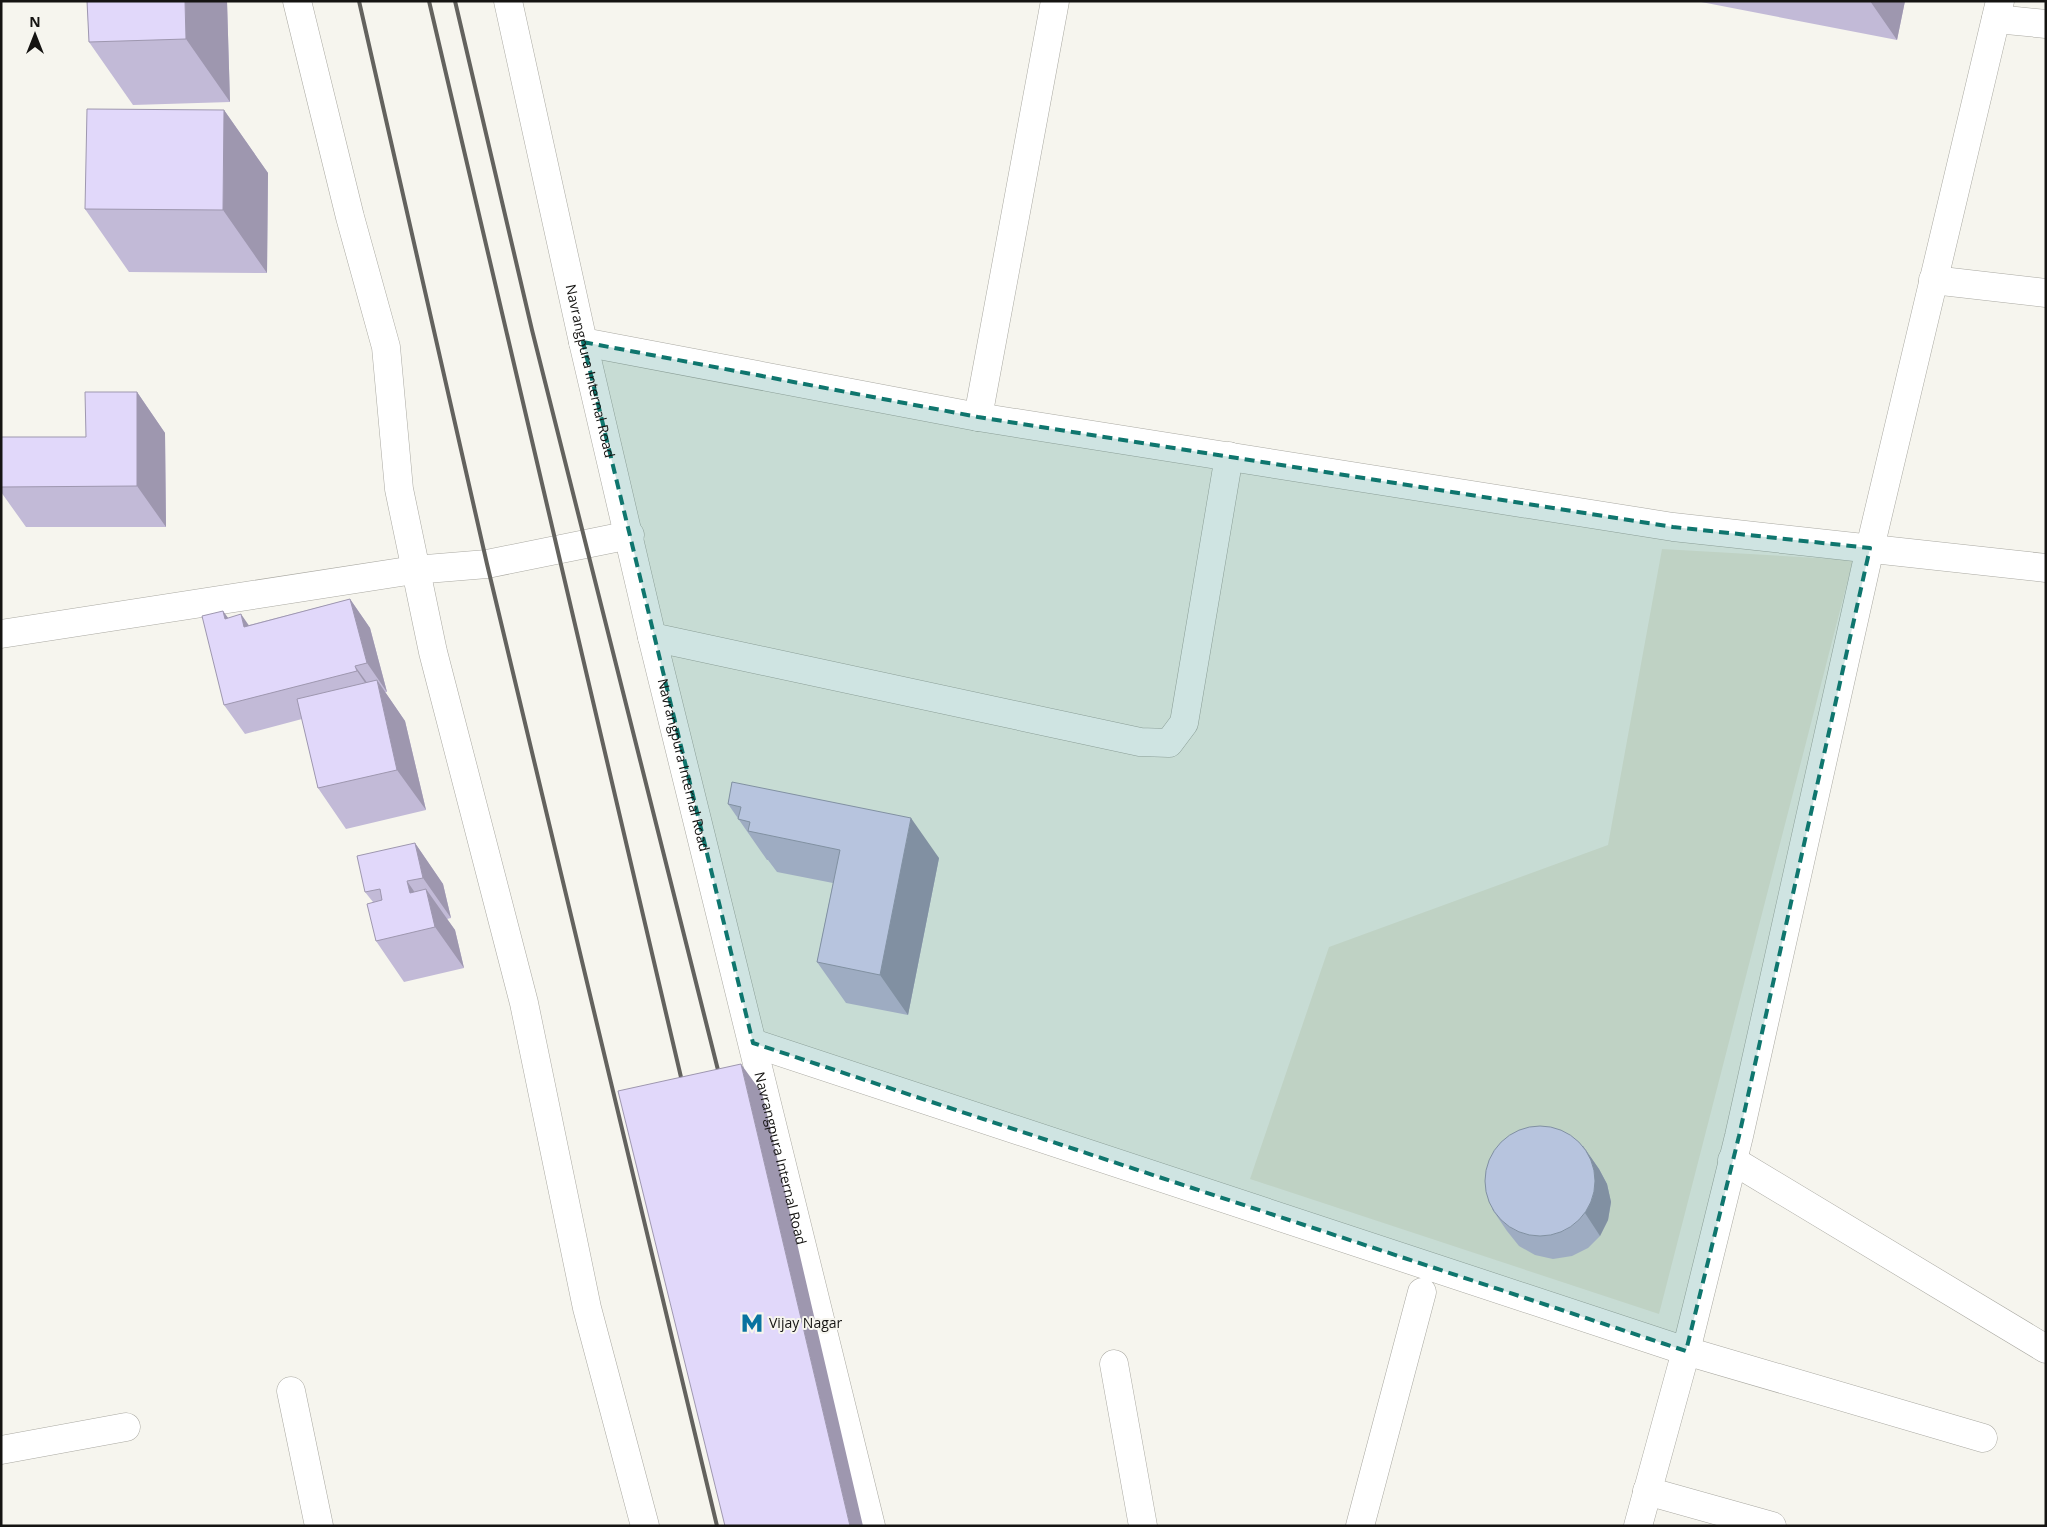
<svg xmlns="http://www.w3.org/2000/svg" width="2047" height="1527" font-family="'Open Sans',sans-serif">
<rect width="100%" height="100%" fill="#f6f5ee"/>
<!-- built -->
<path fill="#ebe9da" d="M1662,549L1853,560L1659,1314L1250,1179L1329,947L1608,845Z"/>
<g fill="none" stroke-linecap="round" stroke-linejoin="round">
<!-- minor casing -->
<g stroke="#aaa9a2" stroke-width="29">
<path id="minor" d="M1996,19L2046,24
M1933,280L2046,293
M978,417L1055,1
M652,637L1140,742L1169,743L1184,723L1229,456
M753,1043L1686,1351L1983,1438
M1732,1160L2046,1349
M1114,1364L1143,1526
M291,1391L319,1526
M1,1450L126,1427
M1647,1491L1772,1526
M1360,1526L1422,1292"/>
</g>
<!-- tertiary casing -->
<g stroke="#aaa9a2" stroke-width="29">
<g id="tertiary">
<path d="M297,1L350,217L386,347L399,489L433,652L524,1003L587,1308L645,1526"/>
<path id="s1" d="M508,1L583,342L652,637L871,1526"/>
<path d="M583,342L978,417L1673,527L2046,568"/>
<path d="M1,634L414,570L487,564L630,535"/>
<path d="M1638,1526L1686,1351L1739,1136L1870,548L2000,1"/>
</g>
</g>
<!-- minor -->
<use href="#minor" stroke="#fff" stroke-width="28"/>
<!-- tertiary -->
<use href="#tertiary" stroke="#fff" stroke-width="28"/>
<!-- rail -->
<path stroke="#63625e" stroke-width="4" d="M359,1L487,564L717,1526
M429,1L684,1090
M455,1L532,330L721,1082"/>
</g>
<!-- wall -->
<path fill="#c2bad7" d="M87,1H227L230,102L133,105L89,42Z
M1696,1H1905L1897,40Z
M224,110L268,173L267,273L129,272L85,209Z
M137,392L165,433L166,527H26L1,492V437H86Z
M350,599L370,628L387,692H385L405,721L426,810L346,829L318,788L302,719L245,734L224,705L223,611L228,618L249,625Z
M732,782L939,858L908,1015L846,1003L817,962L833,883L777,872L768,860H767L728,804Z
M415,843L443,884L451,918L447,919L455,930L464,968L404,982L376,941L373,902L365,892Z
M1583,1146L1599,1169L1607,1184L1611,1202L1608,1220L1600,1236L1588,1248L1572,1256L1553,1259L1535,1255L1519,1246L1507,1231L1492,1209Z"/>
<!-- shaded-wall -->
<path fill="#9e97af" d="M185,1H227L230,102L186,39Z
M1870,1H1905L1897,40Z
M224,110L268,173L267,273L223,210Z
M137,392L165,433L166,527L137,486Z
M350,599L370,628L387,692L367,663Z
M223,611L244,640L225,619Z
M241,614L261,643L244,627Z
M355,666L376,695L377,700L357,671Z
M377,680L405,721L426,810L397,770Z
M911,818L939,858L908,1015L880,975Z
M415,843L443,884L451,918L423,878Z
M407,881L433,919L426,889L455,930L464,968L435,927L410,893Z
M741,1064L762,1093L863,1526H850Z
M1583,1146L1599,1169L1607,1184L1611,1202L1608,1220L1600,1236L1585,1213Z"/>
<!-- building -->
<path fill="#e1d8fa" stroke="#9e97af" d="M87,1H185L186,39L89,42Z
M87,109L224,110L223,210L85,209Z
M85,392H137V486L1,487V437H86Z
M350,599L367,663L355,666L357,671L224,705L202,616L223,611L225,619L241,614L244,627Z
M377,680L397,770L318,788L297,699Z
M732,782L911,818L880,975L817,962L840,850L748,831L750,822L738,819L741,807L728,804Z
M415,843L423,878L407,881L410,893L426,889L435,927L376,941L367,904L382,900L380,889L365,892L357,856Z
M741,1064L850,1526H725L618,1091Z
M1485 1181a55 55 0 1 1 110 0a55 55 0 1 1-110 0Z"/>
<!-- marked area -->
<path fill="#0f766e" fill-opacity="0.2" stroke="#0f766e" stroke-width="4" stroke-dasharray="10 6" stroke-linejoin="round" d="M583,342L978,417L1673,527L1870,548L1739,1136L1686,1351L753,1043Z"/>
<!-- icons -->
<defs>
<g id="metro-bare" transform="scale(1.725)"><path d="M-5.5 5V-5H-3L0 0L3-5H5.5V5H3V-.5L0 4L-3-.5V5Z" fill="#08739f" stroke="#f6f5ee" stroke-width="2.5" paint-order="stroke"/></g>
</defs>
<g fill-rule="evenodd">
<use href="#metro-bare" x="752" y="1323"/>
</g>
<g text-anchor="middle" stroke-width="4" stroke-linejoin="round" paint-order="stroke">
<!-- street labels -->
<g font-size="14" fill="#151412" stroke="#f6f5ee">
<text dy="5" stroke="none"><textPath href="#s1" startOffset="379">Navrangpura Internal Road</textPath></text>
<text dy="5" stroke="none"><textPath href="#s1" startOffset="784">Navrangpura Internal Road</textPath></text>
<text dy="5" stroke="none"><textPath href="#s1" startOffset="1189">Navrangpura Internal Road</textPath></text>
</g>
<!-- poi labels -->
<g font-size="14" fill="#151412" stroke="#f6f5ee" text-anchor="start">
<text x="769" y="1328">Vijay Nagar</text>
</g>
</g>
<!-- border -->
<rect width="2047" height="1527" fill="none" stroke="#151412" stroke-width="5"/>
<!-- north arrow -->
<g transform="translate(35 35)" stroke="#f6f5ee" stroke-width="4" paint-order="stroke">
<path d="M0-4L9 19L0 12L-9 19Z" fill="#151412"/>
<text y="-8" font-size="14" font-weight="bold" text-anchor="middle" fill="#151412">N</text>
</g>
</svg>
